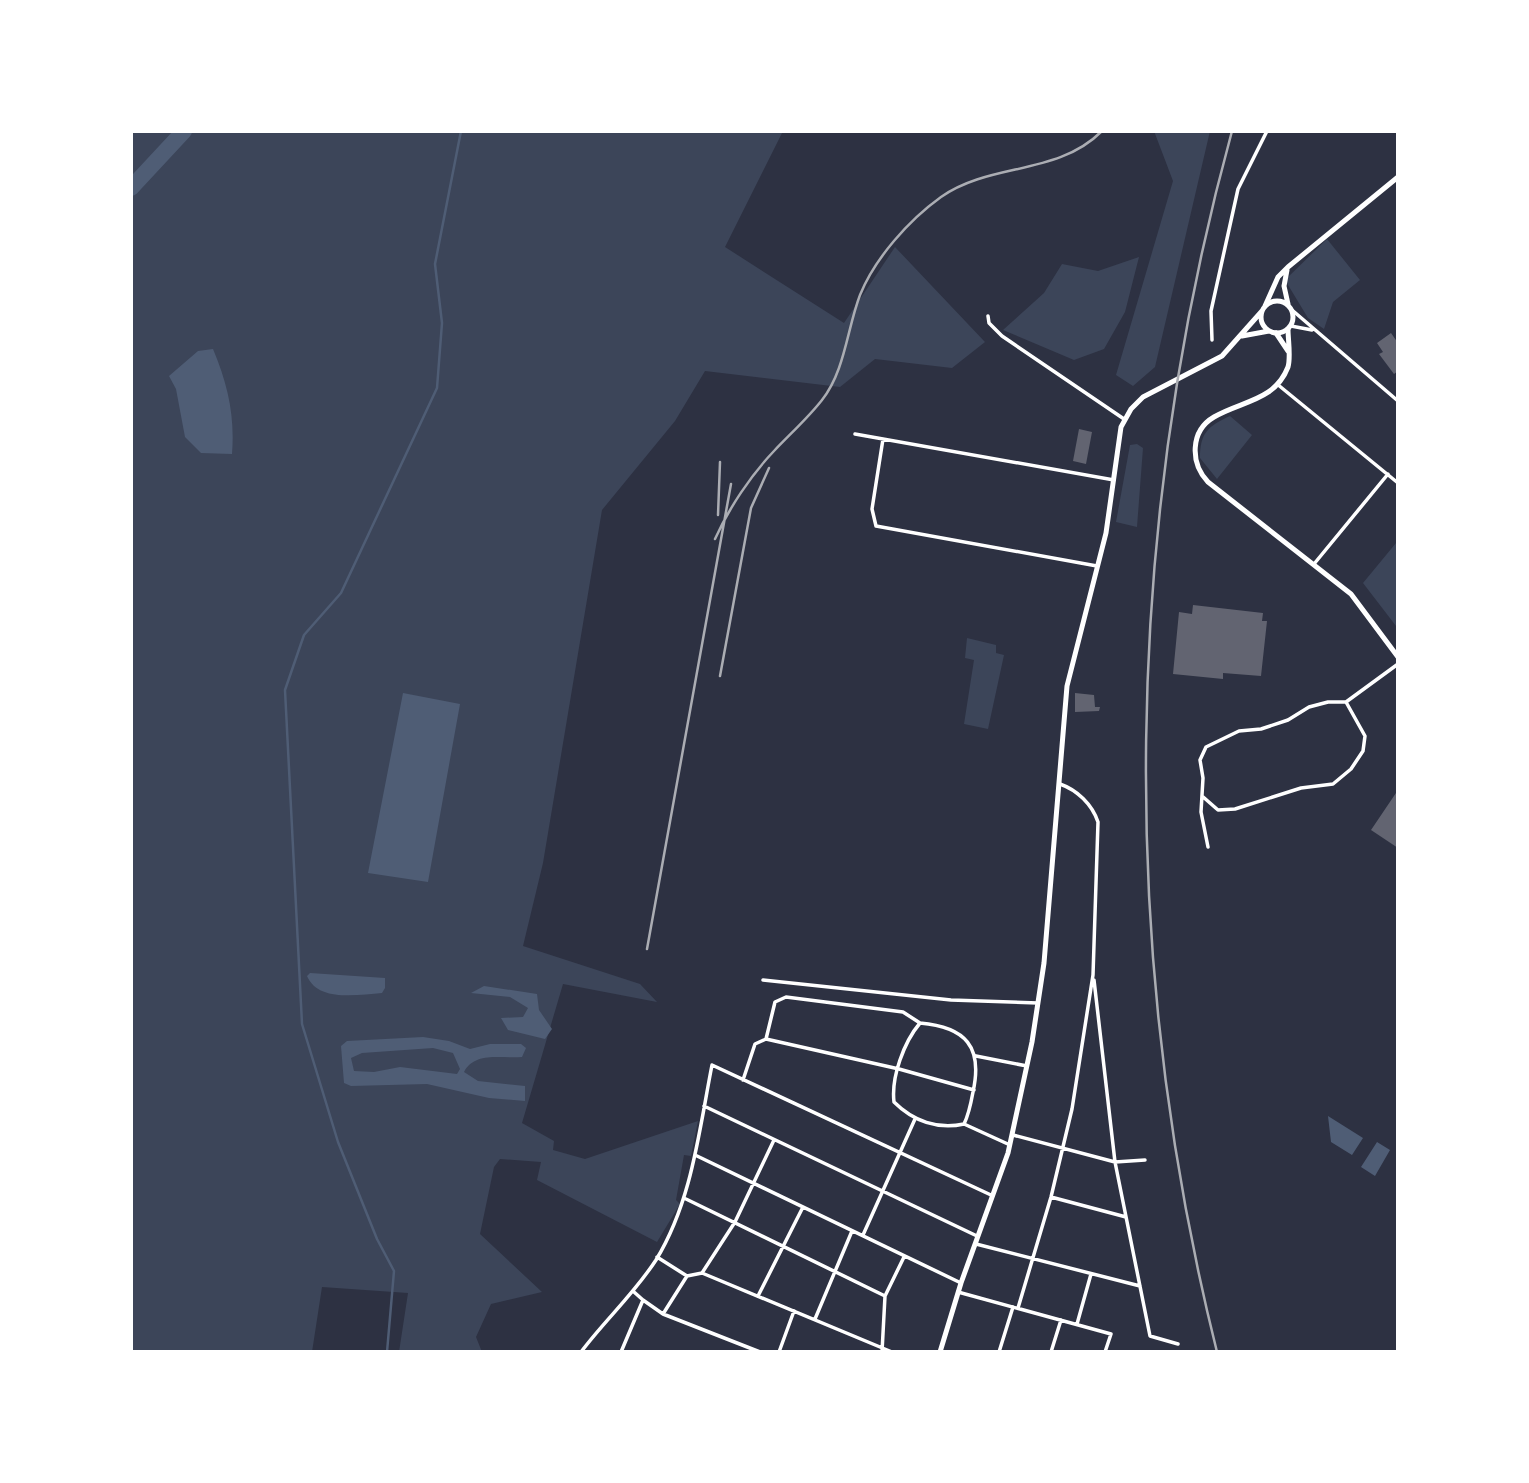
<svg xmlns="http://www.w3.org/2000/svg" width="1529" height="1483" font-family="'Varela Round',sans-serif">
<rect width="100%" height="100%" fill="#2d3142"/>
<!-- green -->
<path fill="#3c4559" d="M131,131H783L725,247L844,323L895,247L985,342L952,368L875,359L840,387L705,371L675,421L602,510L543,863L523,946L640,984L657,1002L563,984L522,1123L554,1141L553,1150L585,1159L698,1121L691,1156L684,1155L676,1200L680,1204L657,1242L537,1180L541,1162L500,1159L494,1167L480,1234L542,1292L491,1304L476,1337L482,1352H399L408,1293L322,1287L312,1352H131Z
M1154,131H1210L1155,367L1133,386L1116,375L1173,181Z
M1327,239L1360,280L1333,302L1324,329L1308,318L1285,280Z
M1139,257L1125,312L1104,349L1074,360L1003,330L1044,293L1062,264L1098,271Z
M1230,416L1252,435L1217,479L1200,458C1200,433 1208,426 1230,416Z
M1137,444L1143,448L1137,527L1116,522L1130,445Z
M1396,543L1398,545L1396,626L1363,583Z
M967,638L996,645V653L1004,655L988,729L964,724L974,660L965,658Z"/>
<!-- water -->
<path fill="#4f5d75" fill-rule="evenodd" d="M213,349C228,385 235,416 232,454L201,453L185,437L176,389L169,376L198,351Z
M403,693L460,704L428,882L368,873Z
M310,973L385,978V988L382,993C357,995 318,1002 307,976Z
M484,986L537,994L539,1010L552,1029L545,1039L508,1030L501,1018L523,1017L528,1008L510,997L471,993Z
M423,1037L449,1041L470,1049L490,1044H521L526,1048L522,1057C502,1059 475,1051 464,1072L478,1081L525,1086V1101L489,1098L427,1084L351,1086L344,1083L341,1046L347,1041ZM433,1048L453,1053L460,1069L457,1074L400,1067L374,1072L354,1071L351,1058L362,1053Z
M1328,1116L1363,1138L1352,1155L1331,1142Z
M1377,1142L1390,1150L1375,1176L1361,1167Z"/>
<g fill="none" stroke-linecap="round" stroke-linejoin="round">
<!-- stream -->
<path stroke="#4f5d75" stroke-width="2.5" d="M387,1352L394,1271L377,1239L338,1142L302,1024L285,690L304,635L341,593L437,388L442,323L435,264L461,131"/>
<!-- river -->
<path stroke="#4f5d75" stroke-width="16" d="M131,188L184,131"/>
</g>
<!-- building -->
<path fill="#626471" d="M1391,333L1398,343V371L1394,374L1379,354L1383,352L1377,343Z
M1079,429L1092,432L1086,464L1073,461Z
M1193,605L1263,613L1262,621H1267L1261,676L1223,673V679L1173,674L1179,612L1192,614Z
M1075,693L1094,695L1095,707H1100L1099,711L1075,712Z
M1398,790V848L1371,830Z"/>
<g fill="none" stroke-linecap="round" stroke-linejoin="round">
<!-- minor -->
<path stroke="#fff" stroke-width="3.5" d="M1292,310L1398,401
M988,316L989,323L1002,336L1124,419
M1291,326L1312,330
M1212,340L1211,311L1238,189L1267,131
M1277,384L1398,483
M855,434L1114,480
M883,439L872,509L876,526L1097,566
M1314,564L1388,474
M1202,796L1218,810L1235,809L1301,788L1333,784L1351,769L1363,751L1365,736L1346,702
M1208,847L1201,812L1203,778L1200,760L1206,747L1239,731L1261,729L1288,720L1309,707L1328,702H1346L1398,664
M763,980L951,1000L1038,1003
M1094,980L1115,1162L1150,1336L1178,1344
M920,1023C966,1027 983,1047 973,1092C971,1103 969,1114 964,1124C938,1130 913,1121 894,1102C891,1077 904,1042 920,1023Z
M766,1039L775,1002L786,997L903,1012L920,1023
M976,1056L1027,1066
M743,1080L755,1044L766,1039L899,1069L974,1090
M704,1106L977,1236
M964,1124L1010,1145
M1013,1135L1115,1162L1145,1160
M695,1155L961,1283
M1051,1197L1126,1217
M686,1199L885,1296
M863,1235L915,1119
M976,1244L1140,1286
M657,1257L687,1276L702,1273L892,1352
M702,1273L735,1222L774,1140
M958,1292L1111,1334L1105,1352
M758,1296L803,1207
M643,1300L663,1314L760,1352
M1018,1308L1051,1197L1072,1109L1093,975L1098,822C1092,804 1077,790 1060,784
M663,1314L687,1276
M815,1319L852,1231
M1077,1324L1091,1274
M581,1352C605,1320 634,1294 656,1260C692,1201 699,1131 712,1065L991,1195
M621,1352L643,1300L634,1292
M779,1352L794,1311
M882,1352L885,1296L904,1257
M999,1352L1013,1307
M1051,1352L1061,1320"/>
<!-- tertiary -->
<path stroke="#fff" stroke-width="5" d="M1288,329C1288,340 1291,357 1288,367C1275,401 1241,401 1214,417C1190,431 1190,463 1208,482L1351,594L1398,657
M1276,333L1288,351"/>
<!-- secondary -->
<path stroke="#fff" stroke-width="5" d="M1287,270L1284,286L1288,304
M1261 317a16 16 0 1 1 32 0a16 16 0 1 1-32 0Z
M1265,306L1278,277L1288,267L1398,177
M1242,336L1269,331
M940,1352L961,1283L1008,1153L1032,1042L1044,963L1067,686L1106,533L1121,427L1131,409L1143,397L1222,356L1262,311"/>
<!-- rail -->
<path stroke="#abadb3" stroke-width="2.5" d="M718,515L720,462
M715,539C729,508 751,475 774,451C790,434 808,418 822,400C845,371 847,329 860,295C875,258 909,220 941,197C991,162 1057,176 1102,131
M720,676L751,508L769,468
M647,949L731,484
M1217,1352C1117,952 1123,528 1232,131"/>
</g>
<!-- border -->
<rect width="1529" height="1483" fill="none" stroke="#ffffff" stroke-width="266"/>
</svg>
